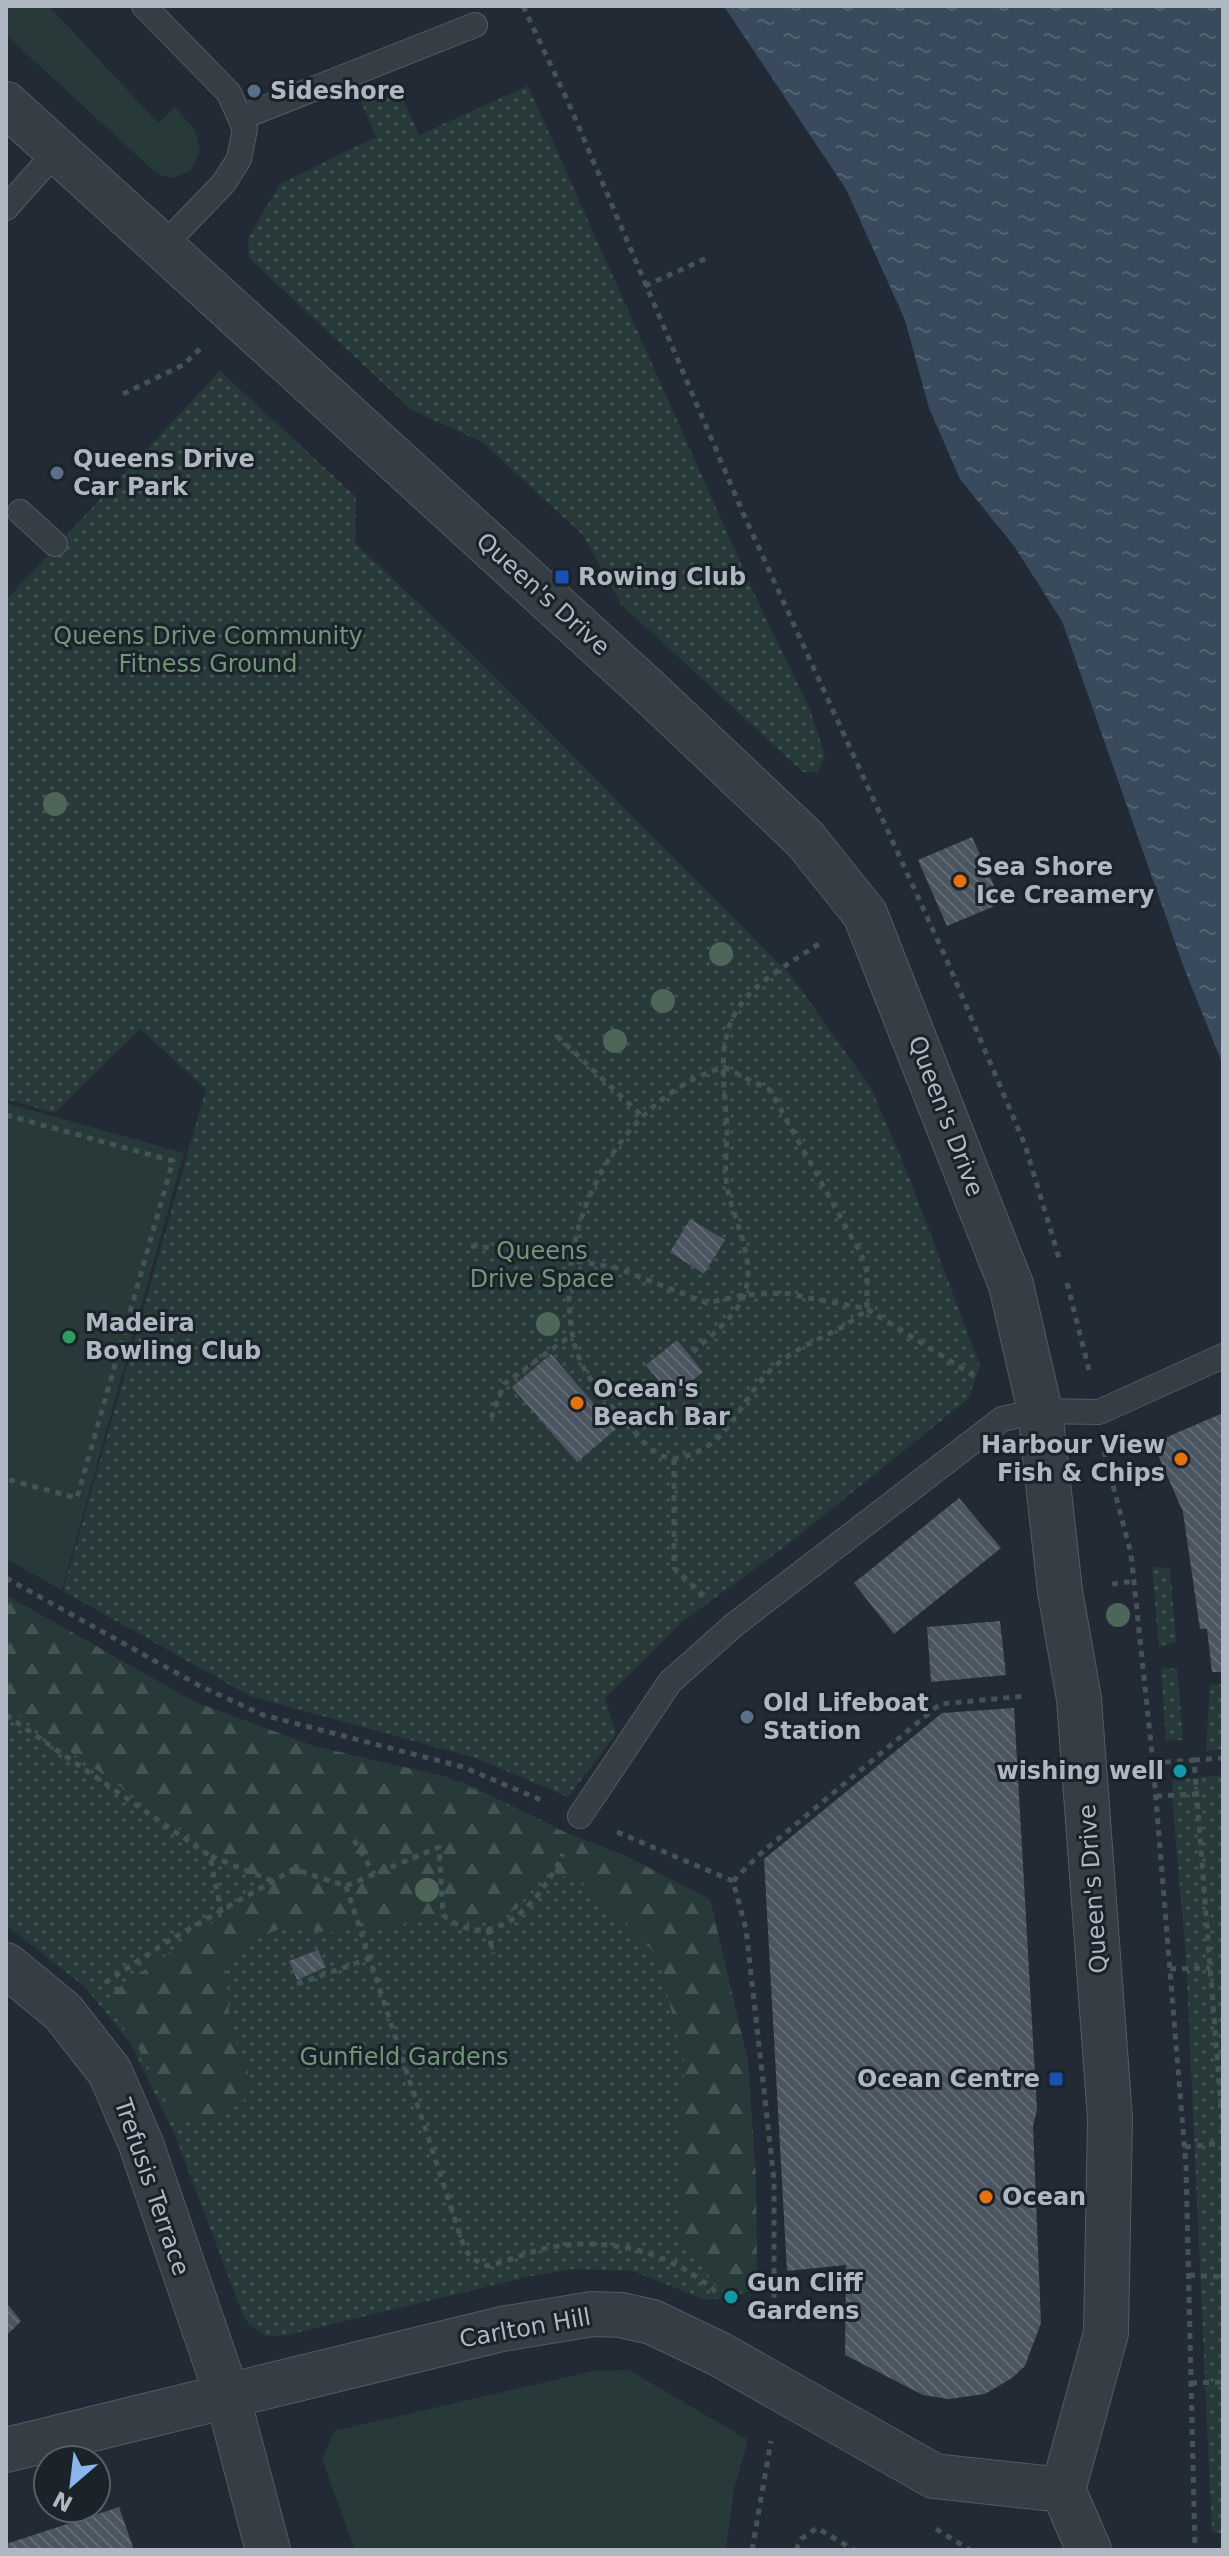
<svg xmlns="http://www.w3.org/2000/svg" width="1229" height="2556" font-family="'DejaVu Sans',sans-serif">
<defs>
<pattern id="grass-dots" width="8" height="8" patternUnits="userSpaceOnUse" patternTransform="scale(2)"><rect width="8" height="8" fill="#273938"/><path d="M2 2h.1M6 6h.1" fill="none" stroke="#445453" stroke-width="1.8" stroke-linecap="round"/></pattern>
<pattern id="forest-firs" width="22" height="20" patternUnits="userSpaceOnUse" patternTransform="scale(2)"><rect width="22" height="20" fill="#273938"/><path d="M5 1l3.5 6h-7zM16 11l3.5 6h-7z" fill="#445453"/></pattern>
<pattern id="water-ripples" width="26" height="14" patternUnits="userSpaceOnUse" patternTransform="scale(2)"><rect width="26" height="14" fill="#394a5d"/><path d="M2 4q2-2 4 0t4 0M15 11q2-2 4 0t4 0" fill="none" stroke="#536273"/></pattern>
<pattern id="building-back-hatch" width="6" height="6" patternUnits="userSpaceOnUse" patternTransform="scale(2)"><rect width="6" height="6" fill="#4a5560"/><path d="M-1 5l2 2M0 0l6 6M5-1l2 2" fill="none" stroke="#626b75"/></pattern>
</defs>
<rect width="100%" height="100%" fill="#222b35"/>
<!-- grass -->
<path fill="url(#grass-dots)" d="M396,84L419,135L528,86L758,602L809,707L825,755L818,772H803L621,604L583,535L482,442L412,410L249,258L248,238L280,184L376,137L360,99Z
M220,371L356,497L355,543L474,656L792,977L871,1088L907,1172L980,1366L968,1399L788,1544L682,1622L605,1698L616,1734L568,1797L476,1758L250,1696L63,1591L206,1089L140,1029L55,1113L6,1099V600Z
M1152,1567L1170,1568L1176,1642L1159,1647Z
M1161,1667L1177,1669L1183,1740L1166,1741Z
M1223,1684V1749L1206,1751L1210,1685Z
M6,1705L375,1818L459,1780L709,1902L750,2117L756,2287L736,2297L706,2300L633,2271L574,2269L531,2276L287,2335L266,2336L249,2324L243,2315L175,2135L131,2044L85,1987L6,1925Z
M1223,1775V2533H1212L1186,1957L1172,1795L1173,1780Z"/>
<!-- forest -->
<path fill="url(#forest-firs)" d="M6,1595L195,1702L314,1746L447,1777L566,1833L624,1855L710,1899L748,2061L756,2177L757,2281L746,2292L720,2291L678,2236L684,2062L658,1956L590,1889L547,1869C522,1906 497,1940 449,1912L401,1925L345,1927C328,1942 303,1922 284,1928C260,1934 242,1948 225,1965L231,2031L248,2066L247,2097L222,2118L177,2123L136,2044L106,2005L112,1992L265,1887L6,1707Z"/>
<!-- garden -->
<path fill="#273938" d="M6,6H49L158,123L175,107L195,130L200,151L190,171L173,178L157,174L6,35Z
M6,1103L184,1153L62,1590L6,1559Z
M629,2370L748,2440L734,2489L726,2550H355L322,2459L334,2431L593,2371Z"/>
<!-- water -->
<path fill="url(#water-ripples)" d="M724,6H1223V1065L1184,968L1062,621L1014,546L960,479L929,408L905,320L846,189Z"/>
<!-- building -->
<path fill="url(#building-back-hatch)" d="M972,837L1002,903L947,926L918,860Z
M690,1219L725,1240L704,1274L670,1252Z
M677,1340L703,1372L672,1397L646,1365Z
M551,1354L616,1429L577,1462L512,1387Z
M1223,1413V1672H1212L1207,1629H1200L1183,1512L1153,1443Z
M959,1498L1001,1548L894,1634L854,1583Z
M1000,1621L1006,1675L931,1682L927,1627Z
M1014,1708L1037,2110L1033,2126L1041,2323L1025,2366L1012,2378L985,2394L949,2399L923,2395L845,2355L846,2265L787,2271L764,1859L942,1713Z
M318,1950L326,1967L297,1980L289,1961Z
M6,2302L21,2321L6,2336Z
M119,2507L134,2550H6V2544Z"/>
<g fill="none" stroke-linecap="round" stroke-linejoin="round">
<!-- service casing -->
<g stroke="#525b63" stroke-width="26">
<path id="service" d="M144,6L229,93L245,129L239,159L223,184L162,247
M240,118L475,25
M6,208L56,152
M20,512L55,544
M580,1816L670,1682L734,1625L1002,1419L1040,1411L1099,1412L1223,1356"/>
</g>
<!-- minor casing -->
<g stroke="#525b63" stroke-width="46">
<path id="minor" d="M6,1965L63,2012L110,2072L141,2144L228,2398L268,2550"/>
</g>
<!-- tertiary casing -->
<g stroke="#525b63" stroke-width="46">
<path id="tertiary" d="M6,104L651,693L805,839L865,914L1011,1285L1040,1411L1060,1591L1079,1699L1110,2118L1106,2333L1063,2490
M6,2450L502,2329L592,2314L621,2315L652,2322L719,2354L934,2476L1063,2490
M1063,2490L1089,2550"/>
</g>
<!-- path -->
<path stroke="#435455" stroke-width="5" stroke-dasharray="6 6" stroke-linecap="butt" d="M523,6L569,104L743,513L948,963L1025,1145L1059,1258
M645,286L707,258
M123,394L183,365L201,348
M557,1036L641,1115
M724,1067L770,1090L861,1254L867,1272V1309C838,1335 807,1340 780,1362C738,1395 734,1448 677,1458C660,1461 643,1442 633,1430C610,1405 584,1379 575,1346C548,1237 614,1100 724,1067Z
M6,1115L173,1161L77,1498L6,1479
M471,1246L561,1254L574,1261L614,1267L707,1303L744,1295L784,1293L867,1309L979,1379
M1067,1283L1089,1370
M693,1352C709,1337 738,1315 745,1293C756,1256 733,1221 727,1186C724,1169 727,1149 727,1131C726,1091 714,1043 739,1007C757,980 794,961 820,943
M491,1418L504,1384L573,1334
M1104,1451L1131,1554L1153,1763L1186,2166L1195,2550
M674,1459V1568L705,1597
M6,1578L200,1686L263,1715L463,1767L541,1800
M1112,1584L1135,1581
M6,1715L210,1856L221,1912
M1194,1760L1223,1758
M1153,1763L1194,1760L1223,2134
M1156,1796L1197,1794
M617,1832L733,1881L746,1929L774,2180V2306L747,2309
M354,1840L374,1874
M211,1856L272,1881
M733,1881L760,1854L940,1704L1026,1696
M346,1886L464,2247L471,2258L487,2266C511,2261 534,2249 558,2246C615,2238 675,2254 717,2293
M488,1929L493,1954
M1170,1969L1210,1968
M105,1983L168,1941L294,1869L346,1886L439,1847L443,1915C495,1958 541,1900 563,1854
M297,1984L371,1958
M1185,2147L1223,2143
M1189,2275L1223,2277
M1191,2383L1223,2382
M936,2529L970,2550
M752,2550L771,2441
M796,2550L801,2539L817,2528L854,2550"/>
<!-- service -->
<use href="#service" stroke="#353d45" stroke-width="24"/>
<!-- minor -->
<use href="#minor" stroke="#353d45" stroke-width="44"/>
<!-- tertiary -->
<use href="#tertiary" stroke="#353d45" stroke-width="44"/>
</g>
<!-- trees -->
<g fill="#4d6659">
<circle cx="55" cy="804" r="12"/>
<circle cx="721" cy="954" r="12"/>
<circle cx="663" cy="1001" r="12"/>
<circle cx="615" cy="1041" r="12"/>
<circle cx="548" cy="1324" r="12"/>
<circle cx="1118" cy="1615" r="12"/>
<circle cx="427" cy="1890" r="12"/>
</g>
<!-- markers -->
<g fill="#5c6f8a" stroke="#1a222a" stroke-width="3">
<circle cx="254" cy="91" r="8"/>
<circle cx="57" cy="473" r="8"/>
<circle cx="747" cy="1717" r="8"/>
</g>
<g fill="#1a4fb4" stroke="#1a222a" stroke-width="3">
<rect x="554" y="569" width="16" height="16" rx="4"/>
<rect x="1048" y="2071" width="16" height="16" rx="4"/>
</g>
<g fill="#e8710a" stroke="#1a222a" stroke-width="3">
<circle cx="960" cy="881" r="8"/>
<circle cx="577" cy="1403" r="8"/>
<circle cx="1181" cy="1459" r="8"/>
<circle cx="986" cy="2197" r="8"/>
</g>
<circle fill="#2e9e5b" stroke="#1a222a" stroke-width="3" cx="69" cy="1337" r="8"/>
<g fill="#0f9aa8" stroke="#1a222a" stroke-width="3">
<circle cx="1180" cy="1771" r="8"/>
<circle cx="731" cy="2297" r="8"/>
</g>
<g text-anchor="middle" stroke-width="6" stroke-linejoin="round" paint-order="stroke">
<!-- poi labels -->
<g font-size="24" font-weight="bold" fill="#afb8c2" stroke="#1a222a" text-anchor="start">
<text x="270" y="99">Sideshore</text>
<text x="73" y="467">Queens Drive<tspan x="73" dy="28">Car Park</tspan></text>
<text x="578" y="585">Rowing Club</text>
<text x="976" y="875">Sea Shore<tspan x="976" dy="28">Ice Creamery</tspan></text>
<text x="85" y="1331">Madeira<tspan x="85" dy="28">Bowling Club</tspan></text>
<text x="593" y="1397">Ocean's<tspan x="593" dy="28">Beach Bar</tspan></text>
<text x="1165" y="1453" text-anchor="end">Harbour View<tspan x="1165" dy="28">Fish &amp; Chips</tspan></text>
<text x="763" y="1711">Old Lifeboat<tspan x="763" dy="28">Station</tspan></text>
<text x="1164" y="1779" text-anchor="end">wishing well</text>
<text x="1040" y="2087" text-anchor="end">Ocean Centre</text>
<text x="1002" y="2205">Ocean</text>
<text x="747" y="2291">Gun Cliff<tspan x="747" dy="28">Gardens</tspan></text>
</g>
<!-- street labels -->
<g font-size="24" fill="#afb8c2" stroke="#1a222a">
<text transform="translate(543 594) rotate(42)" y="8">Queen's Drive</text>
<text transform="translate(946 1116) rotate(69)" y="8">Queen's Drive</text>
<text transform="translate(1093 1889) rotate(-94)" y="8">Queen's Drive</text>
<text transform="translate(152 2187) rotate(71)" y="8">Trefusis Terrace</text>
<text transform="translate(525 2328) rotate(-10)" y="8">Carlton Hill</text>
</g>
<!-- park labels -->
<g font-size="24" fill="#709677" stroke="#1a222a">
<text x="208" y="644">Queens Drive Community<tspan x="208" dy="28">Fitness Ground</tspan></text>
<text x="542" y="1259">Queens<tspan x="542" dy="28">Drive Space</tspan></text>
<text x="404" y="2065">Gunfield Gardens</text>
</g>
</g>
<!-- border -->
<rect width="1229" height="2556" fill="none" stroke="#afb8c2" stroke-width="16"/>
<!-- north arrow -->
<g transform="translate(72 2484) rotate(208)"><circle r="38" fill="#1a222a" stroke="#565e67" stroke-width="2"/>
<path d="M0-6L14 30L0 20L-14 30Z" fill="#8ab6ed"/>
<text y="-12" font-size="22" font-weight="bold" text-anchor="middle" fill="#afb8c2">N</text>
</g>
</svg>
